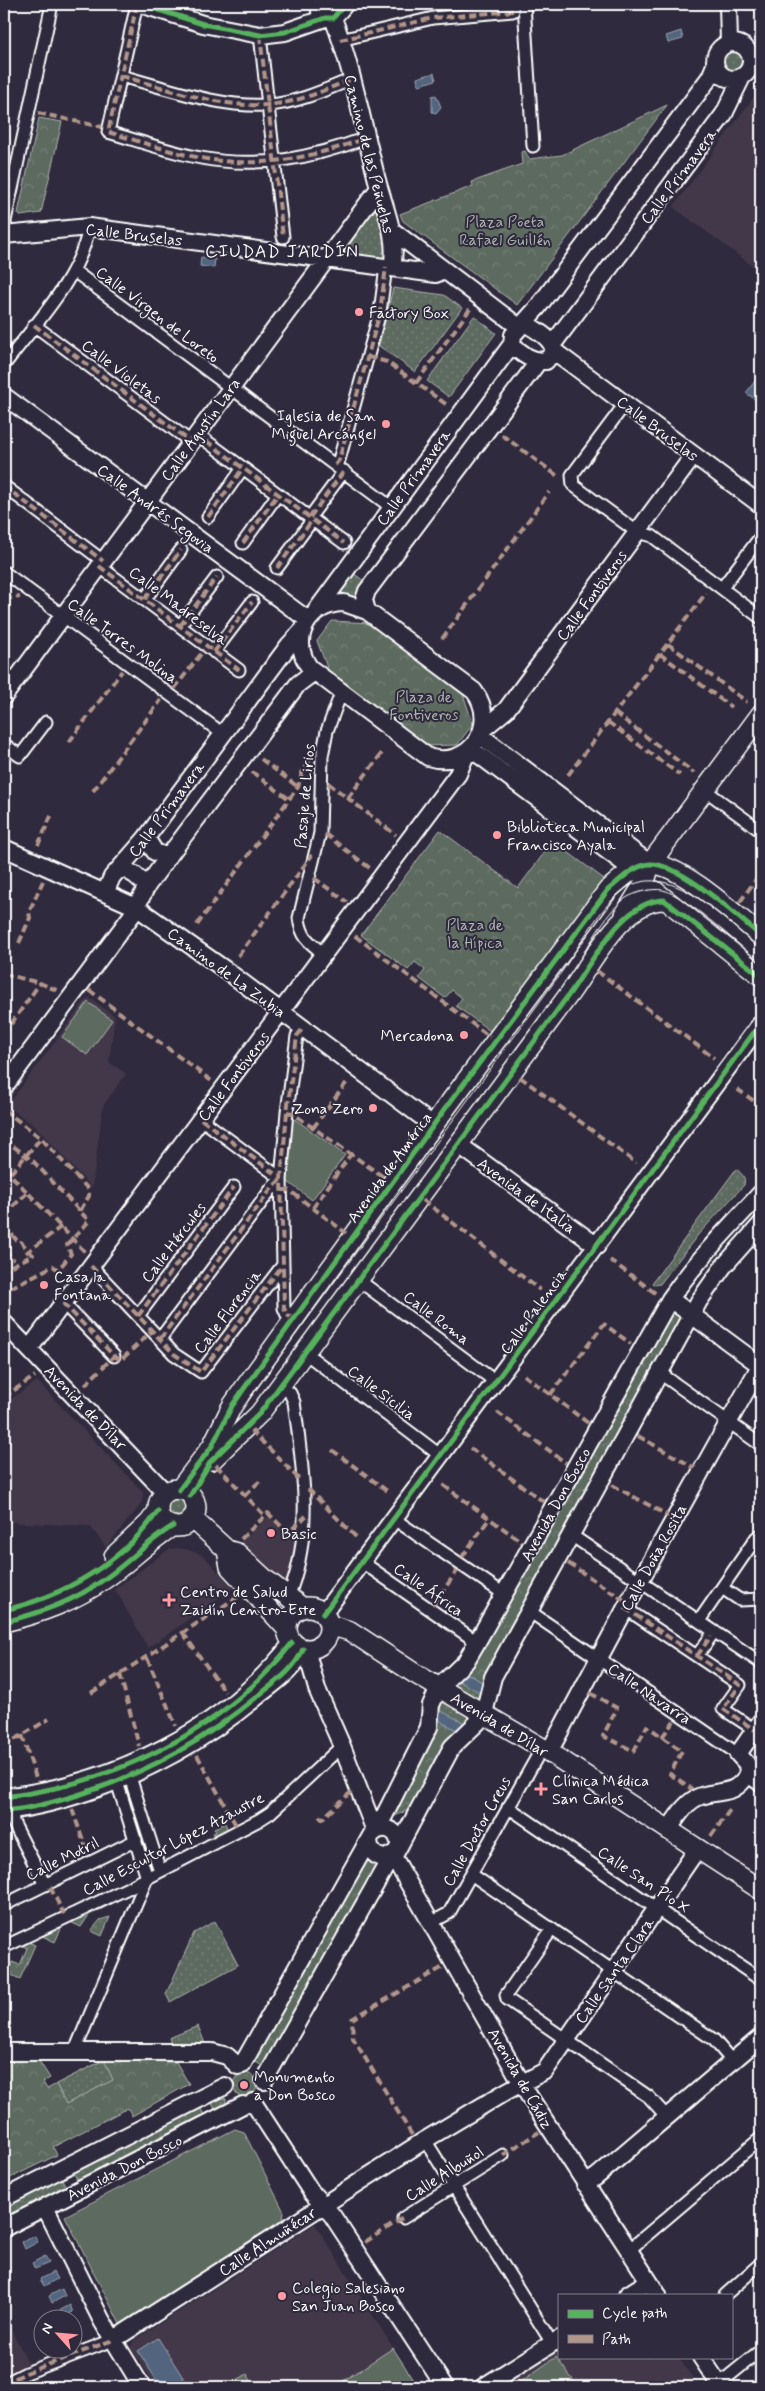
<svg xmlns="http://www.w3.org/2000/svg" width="765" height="2391" font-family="Mynerve,sans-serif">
<defs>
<pattern id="park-crowns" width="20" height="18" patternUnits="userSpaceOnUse" patternTransform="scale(1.25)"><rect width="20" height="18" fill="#5d6a5f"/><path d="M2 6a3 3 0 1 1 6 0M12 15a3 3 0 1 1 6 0" fill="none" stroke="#758077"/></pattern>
<pattern id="garden-dots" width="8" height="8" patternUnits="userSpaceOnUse" patternTransform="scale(1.25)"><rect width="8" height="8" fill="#5d6a5f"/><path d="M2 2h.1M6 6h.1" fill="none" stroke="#758077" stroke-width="1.8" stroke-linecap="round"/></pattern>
</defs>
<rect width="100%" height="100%" fill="#2f2a3d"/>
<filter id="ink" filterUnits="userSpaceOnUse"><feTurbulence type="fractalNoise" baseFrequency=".02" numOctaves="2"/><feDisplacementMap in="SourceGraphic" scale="10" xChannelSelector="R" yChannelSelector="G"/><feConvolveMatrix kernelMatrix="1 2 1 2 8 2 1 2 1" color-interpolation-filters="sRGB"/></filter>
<g filter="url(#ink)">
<!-- built -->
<path fill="#433848" d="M761,87V272L673,207Z
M88,997L115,1016L109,1062L126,1074L103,1106L92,1188L36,1127L7,1106Z
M37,1381L143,1492L142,1501L138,1508L106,1547L90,1526L4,1522V1404Z
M269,1516L288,1536L299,1525V1549L285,1587L239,1544Z
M176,1548L186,1549L204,1556L233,1588L148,1648L115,1589L168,1550Z
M315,2224L418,2387H156L131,2348L133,2341Z
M4,2315L28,2363L4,2376Z
M559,2350V2357H678L699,2387H499Z"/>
<!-- grass -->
<path fill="#5d6a5f" stroke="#aeb4af" d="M88,1002L112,1020L87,1055L62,1037Z
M292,1117L345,1155L312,1200L288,1182Z
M235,2129L244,2132L284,2212L283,2220L120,2324L65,2216Z
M393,2348L418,2387H334Z
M556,2357L578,2387H513Z
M247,2374L255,2387H226Z"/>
<!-- park -->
<path fill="url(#park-crowns)" stroke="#aeb4af" d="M667,105L517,305L403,221L400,214L473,186L472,182L522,164L521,152L525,151L529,159L562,155Z
M39,118L62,122L41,213L20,216L18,213Z
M332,621L371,623L462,691L473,724L457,745L421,746L331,678L317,641Z
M440,830L518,888L553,841L604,879L490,1031L456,1006L462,998L452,990L445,998L419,978L425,970L415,962L408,970L361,935Z
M671,1308L685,1312L484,1701L453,1679Z
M439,1704L474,1714L412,1808L393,1817L390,1815Z
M368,1854L379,1867L266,2068L252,2060Z
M4,2060L39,2061L50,2078L43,2082L47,2089L104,2060L176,2062L189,2084L132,2116L128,2108L53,2147L57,2155L4,2181Z"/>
<!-- garden -->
<path fill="url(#garden-dots)" stroke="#aeb4af" d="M723 62a10 10 0 1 1 20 0a10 10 0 1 1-20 0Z
M371,205H377L390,255L386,259L341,252Z
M393,288L444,295L462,308L415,372L379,346Z
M474,316L496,333L449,397L427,381Z
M349,570L368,584L358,597L332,593Z
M736,1169C742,1174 746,1177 744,1185L697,1236L660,1284L655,1285L652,1283Z
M167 1508a10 10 0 1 1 20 0a10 10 0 1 1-20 0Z
M457,1675L481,1693L482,1704L450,1687Z
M442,1698L474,1714L464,1729L438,1712Z
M134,1805L153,1863L150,1866L129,1807Z
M225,1823L228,1830L215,1837L213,1833L216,1832L214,1828Z
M118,1898L116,1902L89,1915L81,1927L68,1921Z
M110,1917L102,1936L91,1931L100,1920Z
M215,1921L238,1965L170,2002L166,1994L194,1933Z
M57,1927L61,1929L55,1942L40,1935Z
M26,1941L35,1945L20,1979L7,1973L12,1962L20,1965L27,1948L21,1945Z
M198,2026L206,2046H172L169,2038Z
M104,2060L113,2080L66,2104L56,2084Z
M233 2085a12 12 0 1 1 24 0a12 12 0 1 1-24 0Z
M222,2097L226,2099V2104L216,2111L211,2102Z
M200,2107L205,2117L78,2181L73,2172Z
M61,2177L66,2187L4,2219V2207Z"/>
<!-- water -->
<path fill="#53657e" stroke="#98a3b2" d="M681,31L683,39L668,43L666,36Z
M434,73L436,80L419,85L417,78Z
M436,95L441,107L436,113L432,112V96Z
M201,257L215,259L214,268L200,266Z
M760,374L761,375V404L746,393Z
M462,1674L471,1675L486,1685L481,1693L459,1681L458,1678Z
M439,1710L463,1722L464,1725L459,1731L443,1723L437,1717Z
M35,2236L38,2242L25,2249L22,2242Z
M45,2256L49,2263L35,2269L32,2263Z
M53,2272L57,2279L44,2286L40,2279Z
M62,2289L65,2296L52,2303L49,2296Z
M70,2305L73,2312L60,2318L57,2312Z
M158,2338L184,2379L171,2387H161L138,2351Z"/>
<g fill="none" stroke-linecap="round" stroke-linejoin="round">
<!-- street casing -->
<g stroke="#fff" stroke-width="15">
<path id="street" d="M137,4L108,132C139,141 169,152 201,158C259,169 312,158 366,138
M524,4L533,146
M260,35L283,237
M340,40L433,18L513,11
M121,76C167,88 219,108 268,105C297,103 325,90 352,79
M6,234L5,221L52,4
M74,271L391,507
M34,325L191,442
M4,365C35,324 80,278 89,227
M625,404L572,475L573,485L637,532L652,536L761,618
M197,434L344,543
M335,465L339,460L380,312L386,267
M4,486L103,561
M208,517L243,468
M310,517L344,471
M243,543L278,494
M99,566L239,670
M277,568L313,519
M4,572L223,734
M722,588L761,536
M145,599L181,550
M180,626L217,577
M214,652L252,602
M4,744L20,756L46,722
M705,790L761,831
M323,953C309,943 301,936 299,918L320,833L322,756L327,731L341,693
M201,1119L275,1174
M91,1266L174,1354L201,1372L282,1266
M357,1279L496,1382
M63,1303L114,1356
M138,1316L234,1187
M294,1319L287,1315L284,1308L281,1179L287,1112L297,1036L303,1028
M160,1339L272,1188L281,1179
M304,1352L441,1456
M660,1373L761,1445
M280,1385L290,1393L294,1402C303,1468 314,1534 288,1597
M394,1519L504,1594
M571,1535L761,1663
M362,1562L477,1642
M722,1588L740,1600L761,1599
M625,1608L740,1685L723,1709L755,1730
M529,1611L738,1754
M699,1621L756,1538L761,1535
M697,1656L711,1636
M130,1777L160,1871
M117,1782L147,1878
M12,1804L13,1822L45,1885
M508,1807L761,1980
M471,1874L714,2040L732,2061
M4,1905L136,1840
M431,1923L449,1913L542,1748
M552,1929L506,1995L507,1999L649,2097L667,2117
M4,1947L128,1888L259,1820L270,1813L342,1746
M74,2053L147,1878
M425,2140L552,2343
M403,2218L503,2155
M629,2250L761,2138
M725,2295L761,2263
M4,2384L26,2373L113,2340
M719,2384L761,2350"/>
</g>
<!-- secondary casing -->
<g stroke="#fff" stroke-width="20">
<path id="secondary" d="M140,4L203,24L260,35L285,32L325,18H333L345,4
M322,4L320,12L325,18
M728,4L729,43
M333,18C352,67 362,121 375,172C382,204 399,235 392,268
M715 61a18 18 0 1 1 36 0a18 18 0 1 1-36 0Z
M393,231L519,327
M4,235L89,227L436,274L440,269
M512,344L513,335L538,307L690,104L710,77L715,65
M512,344C521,354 532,362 546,361L554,351C552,338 536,330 525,323
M553,344L724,114L742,77
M554,351L761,505
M4,396L308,620
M344,603L367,611L474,691C500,725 469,770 428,757L310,668C288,639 309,603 344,603Z
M316,611L512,344
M367,611L364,600L367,591L538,362
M4,696L379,188
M483,729L506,710L694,455
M481,736L650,864
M471,749L633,870
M146,838L155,852L168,857
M4,848L136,907L227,971L434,1126
M121,867L135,875L147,886
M105,893L112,877L146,838L289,645L302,631
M4,1087L132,915L147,886L168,857L298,684L314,672
M458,1144L597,1246
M670,1299L761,1366
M4,1323L166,1493
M29,1349L458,774L467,752
M323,1614L761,1023
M306,1649L317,1689L342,1746L375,1831
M761,1721L738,1754L747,1764L748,1774L761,1783
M549,1752L640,1581L761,1364
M4,1797C113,1784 224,1731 292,1643
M4,1811C30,1809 56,1802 81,1794C149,1772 205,1740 259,1695C276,1682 295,1669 303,1649
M669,1829C677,1817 687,1800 701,1796C723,1789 734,1796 748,1774
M377,1830L429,1727L431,1705L439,1687L466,1661L477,1642L670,1299C696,1261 729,1227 761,1193
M369,1841C370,1852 376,1858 386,1858L396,1852L452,1747L478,1722L484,1713L493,1677L699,1301L723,1267L761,1224
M393,1856L529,2096L658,2295
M4,2052H212L227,2056L238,2066
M242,2065L372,1834C383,1824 398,1829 399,1844
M264,2081L391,1857
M253,2102L312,2193L332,2215L445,2387
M585,2184L596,2177L761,2037
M4,2198L225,2086
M45,2207L102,2321L142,2387
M4,2228L243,2105
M627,2295L649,2281
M113,2340L425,2140L507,2091L545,2071L698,1848
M701,2357L721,2387
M483,2387L559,2339"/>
</g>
<!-- primary casing -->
<g stroke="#fff" stroke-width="22">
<path id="primary" d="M655,891L761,976
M625,914L645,882L650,864L761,714
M212,1460L260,1413L570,993C592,962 623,900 664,900
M158 1508a19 19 0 1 1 38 0a19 19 0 1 1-38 0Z
M179,1490L212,1446L232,1406L243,1390L445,1109L608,890C620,880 634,865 650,864C680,863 738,917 761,936
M192,1518L227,1550L237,1553L265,1579L303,1608
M227,1550L230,1567L287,1629
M114,1556L149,1523L158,1511
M287 1628a21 21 0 1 1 42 0a21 21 0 1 1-42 0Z
M4,1622C40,1613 75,1601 106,1578C129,1562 148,1541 173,1526
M329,1625L350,1631L414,1673L549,1752L761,1890"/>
</g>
<!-- street -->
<use href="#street" stroke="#2f2a3d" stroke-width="11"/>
<!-- secondary -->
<use href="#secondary" stroke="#2f2a3d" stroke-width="16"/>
<!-- primary -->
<use href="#primary" stroke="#2f2a3d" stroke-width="19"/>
<!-- tram -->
<path stroke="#fff" stroke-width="1" d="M584,952C596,935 608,910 626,898C636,892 652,888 663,890C685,895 741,947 761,963
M248,1400L563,970C579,946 594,918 614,898C662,848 724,920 761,950"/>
<!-- quiet -->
<path stroke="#b2968c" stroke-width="4" stroke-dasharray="8 4" stroke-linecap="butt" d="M137,4L108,132C139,141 169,152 201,158C259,169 312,158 366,138
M260,35L283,237
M340,40L433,18L513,11
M121,76C167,88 219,108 268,105C297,103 325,90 352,79
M38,113L102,127
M34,325L191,442
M368,357L387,362L447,405
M416,383L470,309
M197,434L344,543
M502,435L559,477
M335,465L339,460L380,312L386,267
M4,486L103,561
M208,517L243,468
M310,517L344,471
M243,543L278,494
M99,566L239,670
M277,568L313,519
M4,599L20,597
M145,599L181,550
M180,626L217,577
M442,639L549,492
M668,644L747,702
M214,652L252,602
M660,654L731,707
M174,689L204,650
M615,713L694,773
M608,722L680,775
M69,742L122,671
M261,759L298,787
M252,772L289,799
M568,775L706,593
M328,783L396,835
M93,791L161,700
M348,798L382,753
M325,834L371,869
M38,845L52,814
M314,878L347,902
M740,902L761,872
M197,925L298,787L303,770L317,752
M355,936L490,1037
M19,943L30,918L29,912L43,881
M238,956L312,855
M597,971L714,1058
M4,974L40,983L61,992
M89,990L213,1082
M4,1034L40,983
M4,1058L9,1061
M520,1077L636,1163
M737,1089L761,1106
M4,1110L41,1138L89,1190V1196L80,1211
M287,1112L292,1113L385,1178
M201,1119L275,1174
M313,1128L347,1082
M4,1139L34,1162L89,1221L67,1245L71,1254L58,1270L53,1266L4,1291
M4,1168L86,1253
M11,1173L41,1138
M282,1190H289L346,1233
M423,1200L540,1290
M313,1208L351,1154
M4,1215L29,1191
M4,1225L19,1243L21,1242L33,1255L4,1270
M4,1250L14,1260
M26,1253L62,1226
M610,1260L658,1295
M91,1266L174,1354L201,1372L282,1266
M63,1303L114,1356L121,1360L152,1331
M138,1316L234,1187
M294,1319L287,1315L284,1308L281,1179L287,1112L297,1036L303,1028
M160,1339L272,1188L281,1179
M524,1375L588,1423
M85,1385L114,1356
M550,1395L604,1324L631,1344
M4,1397L35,1376
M497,1412L566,1463
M251,1430L301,1481
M638,1436L695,1468
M470,1448L544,1502
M332,1450L390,1493
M216,1465L265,1516
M443,1485L522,1542
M612,1485L669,1516
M308,1489L357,1538
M245,1495L260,1481
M241,1539L268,1513L288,1533L306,1516
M462,1557L489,1519
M568,1563L624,1600
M433,1605L457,1571
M625,1608L740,1685L723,1709L755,1730
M183,1633L225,1692
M697,1656L711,1636
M147,1658L176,1726
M120,1674L139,1746
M91,1693L251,1588
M590,1693L617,1708L603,1736L634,1751L647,1726L682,1751L670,1774L692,1789
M22,1735L37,1781
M662,1737L674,1721
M4,1746L49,1719
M197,1755L237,1827
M72,1809L88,1854
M319,1816L322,1819L351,1792
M711,1836L732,1807
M50,1887L64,1914
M412,2135L353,2038L352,2019L443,1967
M503,2155L539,2132
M365,2242L403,2218
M4,2384L26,2373L113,2340"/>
<!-- cycleway casing -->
<g stroke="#2f2a3d" stroke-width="8">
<path id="cycleway" d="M140,4L203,24L260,35L285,32L325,18H333L345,4
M179,1490L212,1446L232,1406L243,1390L445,1109L608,890C620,880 634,865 650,864C680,863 738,917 761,936
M190,1496L211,1461L260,1413L570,993C592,962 623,900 664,900L761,976
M4,1610C63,1597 124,1561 158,1511
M323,1614L761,1023
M4,1622C40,1613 75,1601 106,1578C129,1562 148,1541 173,1526
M4,1797C113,1784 224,1731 292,1643
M4,1811C30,1809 56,1802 81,1794C149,1772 205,1740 259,1695C276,1682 295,1669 303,1649"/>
</g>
<!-- cycleway -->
<use href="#cycleway" stroke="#56b35d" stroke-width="5"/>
</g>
</g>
<!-- markers -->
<g fill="#ff9aa2" stroke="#2f2a3d" stroke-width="2">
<circle cx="359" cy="312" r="5"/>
<circle cx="386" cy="424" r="5"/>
<circle cx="497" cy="835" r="5"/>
<circle cx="464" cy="1035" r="5"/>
<circle cx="373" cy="1108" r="5"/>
<circle cx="44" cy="1285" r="5"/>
<circle cx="271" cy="1533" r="5"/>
<path d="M166.5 1592.5h5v5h5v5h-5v5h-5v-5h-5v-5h5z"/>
<path d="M538.5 1781.5h5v5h5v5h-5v5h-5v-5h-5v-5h5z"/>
<circle cx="244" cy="2085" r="5"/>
<circle cx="282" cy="2296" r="5"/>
</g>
<g text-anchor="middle" stroke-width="4" stroke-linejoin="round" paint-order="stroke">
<!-- street labels -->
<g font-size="16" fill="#fff" stroke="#2f2a3d">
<text transform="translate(370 154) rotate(76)" y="6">Camino de las Peñuelas</text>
<text transform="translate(678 176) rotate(-53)" y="6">Calle Primavera</text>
<text transform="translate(134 234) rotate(7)" y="6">Calle Bruselas</text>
<text transform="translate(158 314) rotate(37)" y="6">Calle Virgen de Loreto</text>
<text transform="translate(122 371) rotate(37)" y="6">Calle Violetas</text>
<text transform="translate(658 428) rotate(37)" y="6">Calle Bruselas</text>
<text transform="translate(200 429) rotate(-54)" y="6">Calle Agustín Lara</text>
<text transform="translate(413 477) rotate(-54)" y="6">Calle Primavera</text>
<text transform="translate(156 508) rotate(36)" y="6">Calle Andrés Segovia</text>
<text transform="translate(591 595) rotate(-54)" y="6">Calle Fontiveros</text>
<text transform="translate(179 605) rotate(37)" y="6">Calle Madreselva</text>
<text transform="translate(123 640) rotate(36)" y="6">Calle Torres Molina</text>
<text transform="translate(304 796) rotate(-85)" y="6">Pasaje de Lirios</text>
<text transform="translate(166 809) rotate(-53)" y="6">Calle Primavera</text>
<text transform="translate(227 972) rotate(36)" y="6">Camino de La Zubia</text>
<text transform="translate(233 1076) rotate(-53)" y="6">Calle Fontiveros</text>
<text transform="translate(389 1167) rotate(-54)" y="6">Avenida de América</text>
<text transform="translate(527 1195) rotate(36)" y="6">Avenida de Italia</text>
<text transform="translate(173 1242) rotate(-53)" y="6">Calle Hércules</text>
<text transform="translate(227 1311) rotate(-53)" y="6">Calle Florencia</text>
<text transform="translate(533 1311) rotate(-54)" y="6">Calle Palencia</text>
<text transform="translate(437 1317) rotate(37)" y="6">Calle Roma</text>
<text transform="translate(382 1392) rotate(37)" y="6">Calle Sicilia</text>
<text transform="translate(86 1407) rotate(46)" y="6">Avenida de Dílar</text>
<text transform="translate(555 1504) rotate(-61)" y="6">Avenida Don Bosco</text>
<text transform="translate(653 1557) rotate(-61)" y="6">Calle Doña Rosita</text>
<text transform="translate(429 1589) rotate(35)" y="6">Calle África</text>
<text transform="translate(650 1693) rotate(34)" y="6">Calle Navarra</text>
<text transform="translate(500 1724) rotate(31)" y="6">Avenida de Dílar</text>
<text transform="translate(476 1831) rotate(-61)" y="6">Calle Doctor Creus</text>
<text transform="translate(173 1843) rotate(-28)" y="6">Calle Escultor López Azaustre</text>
<text transform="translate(62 1858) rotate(-26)" y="6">Calle Motril</text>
<text transform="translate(644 1879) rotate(34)" y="6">Calle San Pío X</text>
<text transform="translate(614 1970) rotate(-55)" y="6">Calle Santa Clara</text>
<text transform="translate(521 2078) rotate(60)" y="6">Avenida de Cádiz</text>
<text transform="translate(124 2167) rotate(-27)" y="6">Avenida Don Bosco</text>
<text transform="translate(444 2173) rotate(-32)" y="6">Calle Albuñol</text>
<text transform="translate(267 2241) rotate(-33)" y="6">Calle Almuñécar</text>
</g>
<!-- park labels -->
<g font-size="16" fill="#aeb4af" stroke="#2f2a3d">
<text x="505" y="227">Plaza Poeta<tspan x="505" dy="18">Rafael Guillén</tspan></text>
<text x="424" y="702">Plaza de<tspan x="424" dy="18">Fontiveros</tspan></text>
<text x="475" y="930">Plaza de<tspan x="475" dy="18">la Hípica</tspan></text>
</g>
<!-- poi labels -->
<g font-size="16" fill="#fff" stroke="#2f2a3d" text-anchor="start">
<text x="369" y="318">Factory Box</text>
<text x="376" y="421" text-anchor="end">Iglesia de San<tspan x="376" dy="18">Miguel Arcángel</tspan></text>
<text x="507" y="832">Biblioteca Municipal<tspan x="507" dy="18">Francisco Ayala</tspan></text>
<text x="454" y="1041" text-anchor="end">Mercadona</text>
<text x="363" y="1114" text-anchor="end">Zona Zero</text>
<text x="54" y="1282">Casa la<tspan x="54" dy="18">Fontana</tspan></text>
<text x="281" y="1539">Basic</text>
<text x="180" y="1597">Centro de Salud<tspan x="180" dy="18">Zaidín Centro-Este</tspan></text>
<text x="552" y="1786">Clínica Médica<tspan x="552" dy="18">San Carlos</tspan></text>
<text x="254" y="2082">Monumento<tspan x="254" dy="18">a Don Bosco</tspan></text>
<text x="292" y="2293">Colegio Salesiano<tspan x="292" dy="18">San Juan Bosco</tspan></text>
</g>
<!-- neighbourhood labels -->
<g font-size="18" letter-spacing="1" fill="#fff" stroke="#2f2a3d">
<text x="282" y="257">CIUDAD JARDÍN</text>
</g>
</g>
<!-- margin -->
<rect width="765" height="2391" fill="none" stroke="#2f2a3d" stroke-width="20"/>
<rect x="10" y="10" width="745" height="2371" fill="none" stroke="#fff" stroke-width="2" filter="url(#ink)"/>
<!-- legend -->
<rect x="558" y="2294" width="175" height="65" fill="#2f2a3d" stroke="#827f8b"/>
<rect x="568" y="2310" width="25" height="8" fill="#56b35d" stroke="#827f8b"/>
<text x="602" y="2318" font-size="15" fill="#ffffff">Cycle path</text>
<rect x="568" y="2335" width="25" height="8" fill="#b2968c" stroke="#827f8b"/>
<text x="602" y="2344" font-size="15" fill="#ffffff">Path</text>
<!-- north arrow -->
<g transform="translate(58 2334) rotate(297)"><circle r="24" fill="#2f2a3d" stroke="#827f8b"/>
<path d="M0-4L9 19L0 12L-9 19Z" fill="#ff9aa2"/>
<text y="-8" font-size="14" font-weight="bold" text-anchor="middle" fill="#ffffff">N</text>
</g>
</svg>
